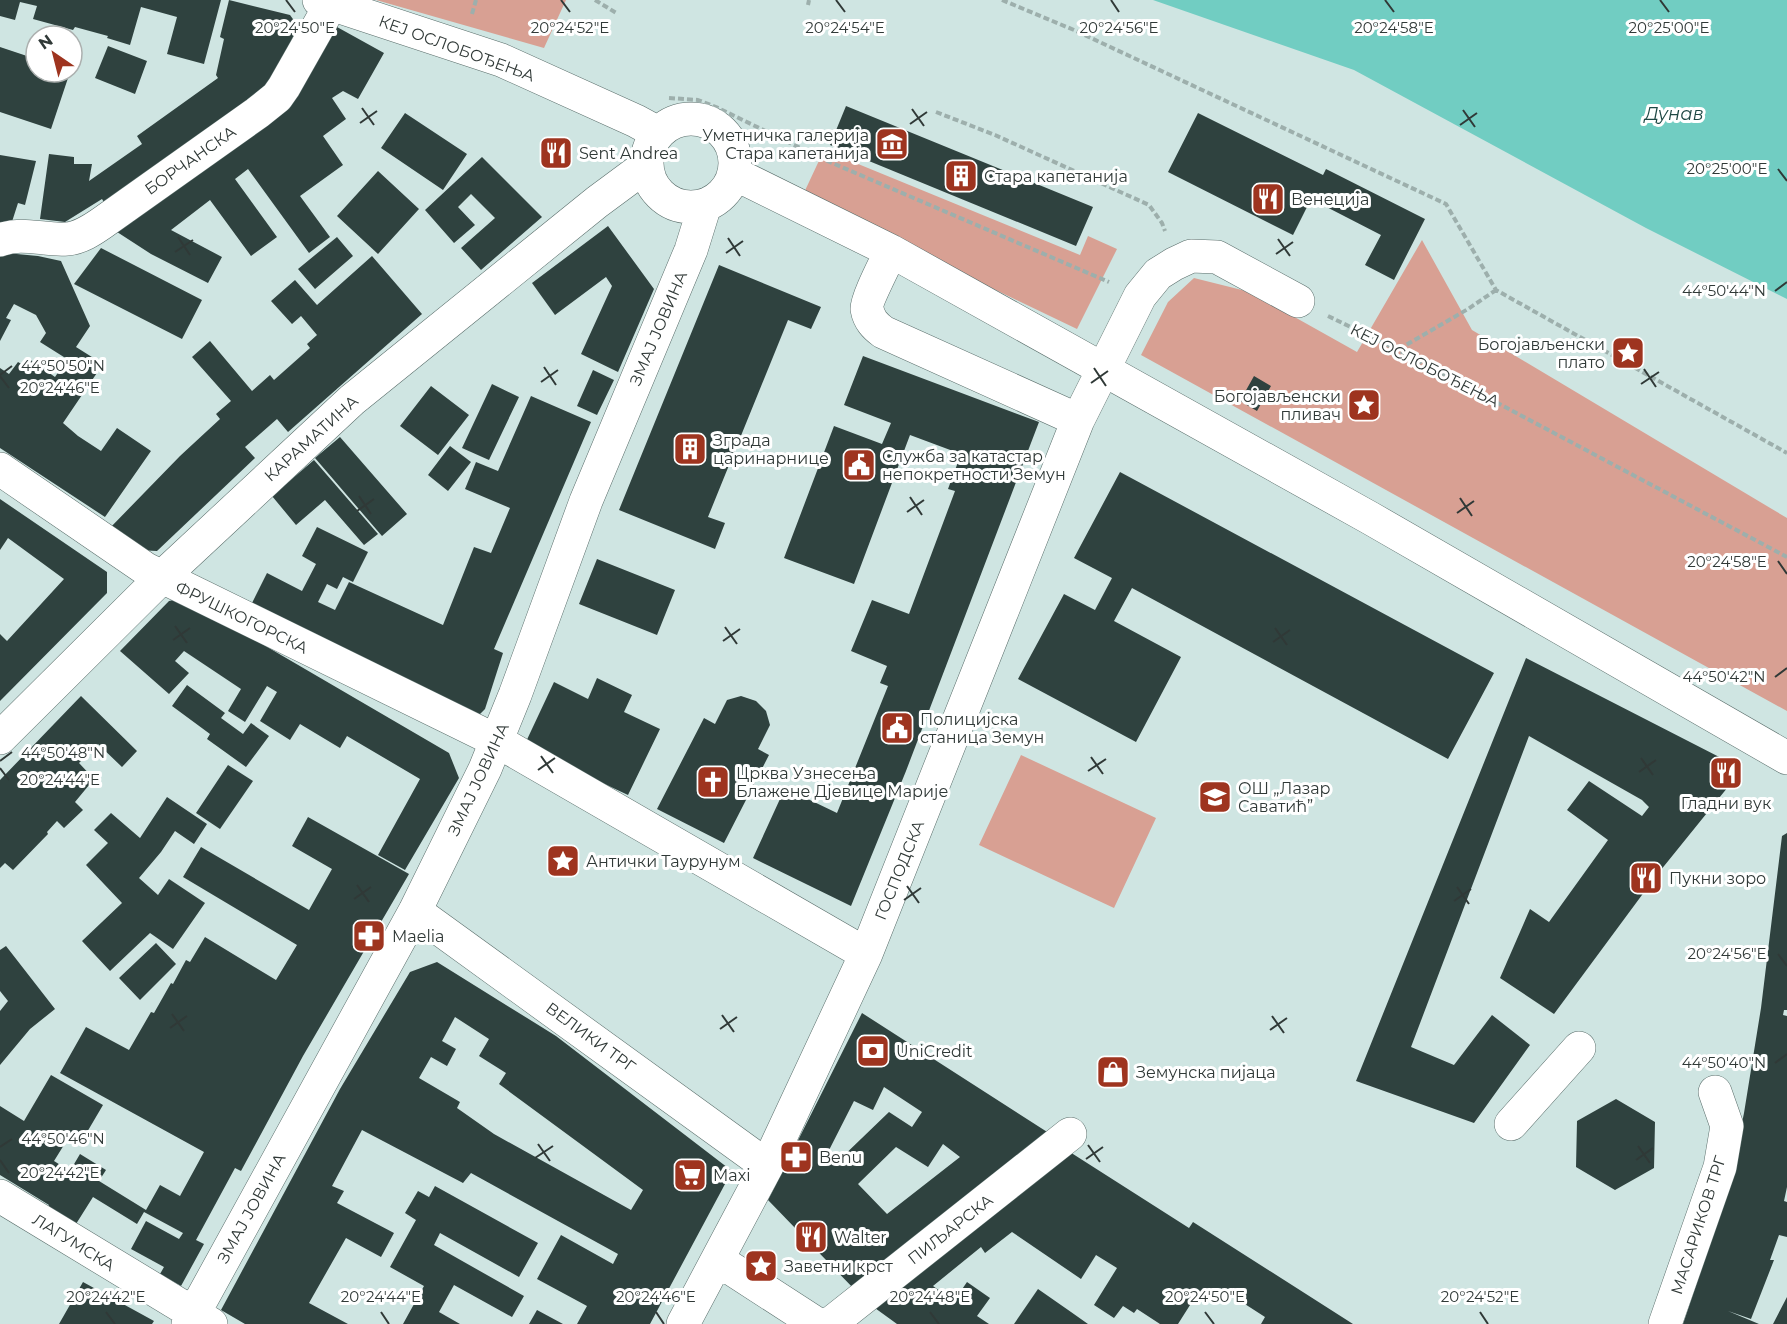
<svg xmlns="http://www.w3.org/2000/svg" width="1787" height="1324" font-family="Montserrat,sans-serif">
<rect width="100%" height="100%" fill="#cfe5e2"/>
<!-- green -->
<path fill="#d8a093" d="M376,0H566L544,48Z
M824,150L1080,255L1088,236L1117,249L1077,329L802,197Z
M1422,240L1472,330L1787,518V711L1141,355L1168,302L1194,278L1250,292L1357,352Z
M1021,755L1156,818L1114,908L979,845Z"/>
<!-- water -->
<path fill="#71cdc2" d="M1153,0H1787V299L1646,228L1354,70Z"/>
<!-- building -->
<path fill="#2f423f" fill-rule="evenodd" d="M0,0H221L204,64L167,54L177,17L141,7L130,45L107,38L108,36L75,27L73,30L33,19L37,6L20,2L15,20L0,16Z
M229,0L290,15L298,26L275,77L241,111L107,207L102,199L65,222L40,219L49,154L74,157V164H92L89,181L142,144L137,136L218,78L216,75L224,39L220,37Z
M337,27L384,53L358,99L343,91L332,98L346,119L323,136L343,165L300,196L330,237L309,253L248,169L235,179L277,237L251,256L210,200L171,230L222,257L208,283L151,254L114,230L309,74Z
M108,46L147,61L135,94L95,78Z
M0,47L36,59V72H70L51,129L0,112Z
M846,106L1093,207L1076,246L830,145Z
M405,113L467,154L443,190L381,148Z
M1198,113L1323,175L1326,169L1425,219L1394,280L1365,265L1381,235L1311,199L1293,235L1168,172Z
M0,155L36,161L25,205L18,203L10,228L0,226Z
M482,157L542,217L481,270L461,248L495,218L471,194L458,207L475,225L454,243L425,210Z
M378,171L419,209L378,254L337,216Z
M608,226L654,289L618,372L581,354L612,286L606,277L555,315L532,283Z
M337,237L353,256L315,289L298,269Z
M101,248L202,300L182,339L74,284Z
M6,253L38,256L61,261L90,326L76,347L103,364L63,423L78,436L101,451L117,428L151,451L105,517L0,448V368L9,374L18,362L23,365L28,358L55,377L67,359L40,342L46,333L36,315L14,304L6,318L11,320L0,341V255Z
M372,256L422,314L288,432L277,419L245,447L255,458L157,551L137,550L108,530L180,456L220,419L216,414L231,401L192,357L210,341L252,391L270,375L274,380L310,348L307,344L317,335L301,316L292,324L271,301L295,280L317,305Z
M719,265L821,307L811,329L788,320L708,517L725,523L715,549L619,510Z
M863,356L1039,422L906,771L851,906L753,858L785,788L837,813L888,686L880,683L887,666L851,651L872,600L909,614L955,491L948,489L961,454L910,435L854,584L784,558L834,426L882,444L891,423L844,405Z
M593,370L614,380L597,415L577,406Z
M1254,376L1271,386L1257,411L1240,401Z
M492,384L519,397L489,460L462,448Z
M431,386L469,415L438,455L400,426Z
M531,396L591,422L494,649L503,653L485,709L471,723L249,609L267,573L302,591L316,564L302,556L317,527L368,552L353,582L343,577L337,589L327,584L318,602L335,610L349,582L443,625L474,547L491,553L510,508L465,489L476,462L498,471Z
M340,437L407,514L382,536L315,458Z
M450,446L471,462L448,491L428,475Z
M314,460L378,534L364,545L325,500L296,525L272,496Z
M1120,472L1494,673L1448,759L1132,588L1114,621L1181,657L1136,742L1018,679L1064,594L1095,610L1112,578L1074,558Z
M0,499L107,572V593L0,701V634L7,641L64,579L8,538L0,550Z
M597,559L675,590L657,635L579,604Z
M183,598L449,753L459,778L405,870L378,855L420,779L347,736L340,748L300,724L290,740L260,721L277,692L267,686L245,722L228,711L241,689L184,651L175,661L189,673L169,694L120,651L169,601Z
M1526,658L1729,762L1732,782L1656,876L1554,1014L1500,978L1530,909L1549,922L1608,840L1567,810L1589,781L1642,816L1649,807L1642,800L1529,736L1411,1047L1454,1065L1492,1015L1530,1045L1474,1123L1356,1081Z
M597,678L632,695L624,712L660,729L628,795L524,746L554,682L588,699Z
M187,685L225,713L221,718L243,734L251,723L269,736L246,767L207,739L210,734L172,706Z
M81,696L137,751L122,767L98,744L79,763L94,779L75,802L83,810L64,828L57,821L47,832L48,834L13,870L5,863L0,868V780Z
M741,696L756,701L766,711L770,725L758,749L769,755L724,843L657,809L704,718L715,724L727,700Z
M228,765L253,781L220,829L196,813Z
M167,797L207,824L194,844L175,831L161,852L139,878L158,895L169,879L205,903L173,949L150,933L110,971L82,941L122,903L86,865L108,843L94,830L111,813L140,838Z
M308,817L409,874L303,1056L241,1171L235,1168L196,1240L204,1244L181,1286L160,1274L164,1267L131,1249L146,1221L179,1239L183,1233L144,1212L137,1224L93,1197L76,1224L48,1207L49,1205L0,1175V1106L24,1121L51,1075L103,1105L83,1139L72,1132L54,1161L70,1171L80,1154L106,1170L99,1181L146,1210L160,1185L180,1196L204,1152L60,1073L86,1027L129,1050L151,1012L154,1013L171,983L173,984L186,960L190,962L205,937L276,980L297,945L183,877L201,847L309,910L332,869L292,846Z
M1787,833V1010H1784L1783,1015L1787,1016V1187L1784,1201L1787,1202V1237L1779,1235L1770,1260H1774L1751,1319L1728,1311L1759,1324H1683L1729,1187L1744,1113L1761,1008L1782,836Z
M156,943L176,964L140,1000L119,978Z
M6,946L55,1009L30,1029L0,1065V1011L8,1001L0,991V950Z
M437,962L556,1036L732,1171L650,1324H577L587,1306L537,1279L561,1235L613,1264L618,1254L471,1173L463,1183L362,1130L332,1186L344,1191L337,1203L394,1233L381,1257L346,1238L309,1303L348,1324H245L221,1310L340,1089L410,972ZM455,1017L489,1039L479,1056L506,1073L499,1084L643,1190L631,1210L494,1134L457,1108L460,1102L419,1078L431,1057L447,1066L456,1049L442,1041Z
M862,1013L1055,1137L856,1291L768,1200ZM884,1087L922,1112L912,1127L889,1112L835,1164L825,1158L854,1101L873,1110ZM943,1144L960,1157L887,1214L858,1184L896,1147L928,1167Z
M1616,1099L1655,1122L1654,1168L1615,1190L1576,1167L1577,1121Z
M1062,1147L1189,1228L1193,1222L1353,1324H1261L1265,1317L1220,1288L1211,1303L1197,1294L1178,1324H1160L1137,1309L1134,1313L1123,1306L1114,1318L1094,1305L1117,1268L1096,1255L1081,1279L1012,1232L985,1253L981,1247L933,1286L954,1301L967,1282L990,1298L977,1316L989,1324H897L868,1303Z
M435,1186L538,1243L519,1277L440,1233L434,1245L524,1296L512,1317L454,1285L439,1312L460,1324H403L424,1286L390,1267L416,1220L405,1213L418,1191L429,1197Z
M83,1282L154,1321L152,1324H59Z
M1038,1289L1071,1312L1088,1324H1014Z
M1787,1297V1324H1773Z
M537,1310L563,1324H529Z"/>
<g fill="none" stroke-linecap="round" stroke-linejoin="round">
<!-- minor casing -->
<g stroke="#5a6e6b" stroke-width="34">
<path id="minor" d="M319,0L501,60L636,121L658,133
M647 163a44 44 0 1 1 88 0a44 44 0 1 1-88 0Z
M735,174L891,251L1370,518L1787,758
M0,240C22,231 45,241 67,239C80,238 92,230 102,223L257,113L277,97L284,87L331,4
M891,251C886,262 866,300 867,309C869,320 875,326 883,332L1078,420
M0,469L146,569L497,741L866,954
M0,738L161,578L352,400L597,202L647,165
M415,911L767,1166
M1511,1124L1579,1048
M0,1196L211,1324
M718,1260L817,1324
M188,1324L415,911L485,769L515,695L586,501L691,250L705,205
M683,1324L767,1166L866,954L1078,420L1140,296L1158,274L1174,264L1191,256L1217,257L1298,301
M830,1324L1070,1134
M1665,1324L1720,1167L1727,1126L1715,1092"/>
</g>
<!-- path -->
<path stroke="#9dafac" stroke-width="4" stroke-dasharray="6 3" stroke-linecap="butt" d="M595,0L618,14
M1002,0L1074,30L1446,204L1496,290L1787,453
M808,5L809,0
M472,14L476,0
M669,98L698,100L716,107L823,159L1109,282
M936,112L995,135L1149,205L1162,223L1165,231
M1328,316L1398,350L1787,557
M1399,349L1468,309L1496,290"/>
<!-- minor -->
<use href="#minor" stroke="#fff" stroke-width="33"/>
</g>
<!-- ticks -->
<path fill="none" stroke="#303937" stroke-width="2" d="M286,0L295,12M561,0L570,12M836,0L845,12M1111,0L1119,12M1385,0L1394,12M1660,0L1669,12M362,108L374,125M912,109L924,126M1463,110L1475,127M360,123L377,111M910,124L927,112M1460,125L1477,113M1778,169L1787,181M178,237L190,255M728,238L740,256M1278,239L1290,256M175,252L193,240M726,253L743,241M1276,254L1293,242M1775,291L1787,282M544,367L556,385M1094,368L1106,386M1644,369L1656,387M0,375L12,366M0,376L9,388M541,382L558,370M1091,383L1108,371M1641,384L1659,372M359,496L371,514M910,497L922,515M1460,498L1472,516M357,511L374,499M907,512L924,500M1457,513L1474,501M1778,561L1787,574M175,626L187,643M725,627L737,644M1275,628L1287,645M173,640L190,628M723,641L740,629M1273,642L1290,630M1775,677L1787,668M541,756L553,773M1091,757L1103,774M1641,758L1653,775M0,761L12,752M0,768L9,780M538,770L555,758M1088,771L1106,759M1639,772L1656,760M357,885L369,902M907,886L919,903M1457,887L1469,904M354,899L371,887M904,900L921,888M1454,901L1471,889M1778,954L1787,966M172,1014L184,1031M722,1015L734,1032M1272,1016L1284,1033M170,1028L187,1016M720,1029L737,1017M1270,1030L1287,1018M1775,1063L1787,1054M538,1144L550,1161M1088,1145L1100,1162M1638,1146L1650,1163M0,1147L12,1139M535,1158L553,1146M1086,1159L1103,1147M0,1160L9,1173M1636,1160L1653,1148M106,1312L115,1324M381,1312L389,1324M656,1312L664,1324M930,1312L939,1324M1205,1312L1214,1324M1480,1312L1488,1324"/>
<!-- icons -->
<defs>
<g id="museum-square" transform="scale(1.725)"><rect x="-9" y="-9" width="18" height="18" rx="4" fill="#9e341f" stroke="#fff"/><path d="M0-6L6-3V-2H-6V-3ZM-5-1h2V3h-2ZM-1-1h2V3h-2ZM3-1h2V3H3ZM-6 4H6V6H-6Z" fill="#fff"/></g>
<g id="restaurant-square" transform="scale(1.725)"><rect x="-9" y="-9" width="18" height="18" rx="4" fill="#9e341f" stroke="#fff"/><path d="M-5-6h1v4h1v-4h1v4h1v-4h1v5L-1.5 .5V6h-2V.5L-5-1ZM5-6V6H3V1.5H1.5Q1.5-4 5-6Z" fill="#fff"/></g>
<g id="building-square" transform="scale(1.725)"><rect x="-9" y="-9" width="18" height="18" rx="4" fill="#9e341f" stroke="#fff"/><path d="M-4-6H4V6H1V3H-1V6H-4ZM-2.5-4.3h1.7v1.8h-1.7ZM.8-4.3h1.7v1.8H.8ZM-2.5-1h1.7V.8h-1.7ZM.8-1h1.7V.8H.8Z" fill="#fff"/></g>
<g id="sight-square" transform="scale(1.725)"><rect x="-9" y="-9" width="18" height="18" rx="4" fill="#9e341f" stroke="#fff"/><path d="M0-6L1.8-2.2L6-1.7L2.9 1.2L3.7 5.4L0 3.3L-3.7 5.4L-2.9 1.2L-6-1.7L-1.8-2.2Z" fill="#fff"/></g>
<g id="civic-square" transform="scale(1.725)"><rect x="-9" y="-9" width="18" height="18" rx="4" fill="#9e341f" stroke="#fff"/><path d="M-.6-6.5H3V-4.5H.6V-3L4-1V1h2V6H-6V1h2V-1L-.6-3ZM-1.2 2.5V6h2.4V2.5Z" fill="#fff"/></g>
<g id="church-square" transform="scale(1.725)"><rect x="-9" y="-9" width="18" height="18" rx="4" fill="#9e341f" stroke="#fff"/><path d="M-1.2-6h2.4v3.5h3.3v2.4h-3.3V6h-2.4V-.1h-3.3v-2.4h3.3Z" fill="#fff"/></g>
<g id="school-square" transform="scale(1.725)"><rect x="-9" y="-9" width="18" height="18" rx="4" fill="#9e341f" stroke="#fff"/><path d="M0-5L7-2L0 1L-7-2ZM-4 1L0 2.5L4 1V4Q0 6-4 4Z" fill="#fff"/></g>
<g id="pharmacy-square" transform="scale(1.725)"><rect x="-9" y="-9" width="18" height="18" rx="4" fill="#9e341f" stroke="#fff"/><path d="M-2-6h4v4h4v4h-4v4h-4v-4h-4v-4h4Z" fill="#fff"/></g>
<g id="bank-square" transform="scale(1.725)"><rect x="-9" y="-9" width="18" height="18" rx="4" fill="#9e341f" stroke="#fff"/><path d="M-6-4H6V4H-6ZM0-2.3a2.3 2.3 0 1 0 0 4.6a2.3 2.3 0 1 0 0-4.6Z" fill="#fff"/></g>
<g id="shop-square" transform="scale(1.725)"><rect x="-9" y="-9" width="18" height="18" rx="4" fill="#9e341f" stroke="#fff"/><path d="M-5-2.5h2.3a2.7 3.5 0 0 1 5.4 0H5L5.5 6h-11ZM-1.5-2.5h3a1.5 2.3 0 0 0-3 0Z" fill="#fff"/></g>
<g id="supermarket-square" transform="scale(1.725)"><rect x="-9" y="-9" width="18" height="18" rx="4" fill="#9e341f" stroke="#fff"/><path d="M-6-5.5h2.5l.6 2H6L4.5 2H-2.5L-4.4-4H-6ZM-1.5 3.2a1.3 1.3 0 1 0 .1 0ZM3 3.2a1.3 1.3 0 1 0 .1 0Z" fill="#fff"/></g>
</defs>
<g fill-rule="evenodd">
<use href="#museum-square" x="892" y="144"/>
<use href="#restaurant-square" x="556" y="153"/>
<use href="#building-square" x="961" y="176"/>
<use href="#restaurant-square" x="1268" y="199"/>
<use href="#sight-square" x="1628" y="353"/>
<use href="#sight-square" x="1364" y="405"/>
<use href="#building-square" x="690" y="449"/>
<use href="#civic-square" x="859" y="465"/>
<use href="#civic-square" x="897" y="728"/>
<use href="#restaurant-square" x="1726" y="773"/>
<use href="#church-square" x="713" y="782"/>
<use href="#school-square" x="1215" y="797"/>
<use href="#sight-square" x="563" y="861"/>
<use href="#restaurant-square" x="1646" y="878"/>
<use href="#pharmacy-square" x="369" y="936"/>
<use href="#bank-square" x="873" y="1051"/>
<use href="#shop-square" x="1113" y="1072"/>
<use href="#pharmacy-square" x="796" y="1157"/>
<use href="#supermarket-square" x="690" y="1175"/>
<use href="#restaurant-square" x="811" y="1237"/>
<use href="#sight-square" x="761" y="1266"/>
</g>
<g text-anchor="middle" stroke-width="6" stroke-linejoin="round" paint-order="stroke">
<!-- street labels -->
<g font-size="16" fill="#303937" stroke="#fff">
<text transform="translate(457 48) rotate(20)" y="6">КЕЈ ОСЛОБОЂЕЊА</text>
<text transform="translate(190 160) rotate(-35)" y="6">БОРЧАНСКА</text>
<text transform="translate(658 328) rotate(-67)" y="6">ЗМАЈ ЈОВИНА</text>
<text transform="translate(1425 365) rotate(27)" y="6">КЕЈ ОСЛОБОЂЕЊА</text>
<text transform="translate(311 438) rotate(-42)" y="6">КАРАМАТИНА</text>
<text transform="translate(242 617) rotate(26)" y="6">ФРУШКОГОРСКА</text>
<text transform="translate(478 779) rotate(-65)" y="6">ЗМАЈ ЈОВИНА</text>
<text transform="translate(899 870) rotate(-68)" y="6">ГОСПОДСКА</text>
<text transform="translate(591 1037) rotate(36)" y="6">ВЕЛИКИ ТРГ</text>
<text transform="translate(251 1208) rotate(-61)" y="6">ЗМАЈ ЈОВИНА</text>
<text transform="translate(1698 1225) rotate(-72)" y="6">МАСАРИКОВ ТРГ</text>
<text transform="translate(950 1229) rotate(-38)" y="6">ПИЉАРСКА</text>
<text transform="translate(74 1242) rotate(32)" y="6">ЛАГУМСКА</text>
</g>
<!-- poi labels -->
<g font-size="16" fill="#303937" stroke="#fff" text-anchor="start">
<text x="869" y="141" text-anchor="end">Уметничка галерија<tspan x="869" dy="18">Стара капетанија</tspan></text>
<text x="579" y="159">Sent Andrea</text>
<text x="984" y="182">Стара капетанија</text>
<text x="1291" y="205">Венеција</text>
<text x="1605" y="350" text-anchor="end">Богојављенски<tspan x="1605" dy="18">плато</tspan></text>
<text x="1341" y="402" text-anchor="end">Богојављенски<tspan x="1341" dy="18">пливач</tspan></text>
<text x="713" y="446">Зграда<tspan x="713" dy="18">царинарнице</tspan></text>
<text x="882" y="462">Служба за катастар<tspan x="882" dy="18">непокретности Земун</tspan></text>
<text x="920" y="725">Полицијска<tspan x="920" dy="18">станица Земун</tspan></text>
<text x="736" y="779">Црква Узнесења<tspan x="736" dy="18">Блажене Дјевице Марије</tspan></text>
<text x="1238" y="794">ОШ „Лазар<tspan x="1238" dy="18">Саватић”</tspan></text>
<text x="1726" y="809" text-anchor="middle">Гладни вук</text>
<text x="586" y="867">Антички Таурунум</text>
<text x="1669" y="884">Пукни зоро</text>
<text x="392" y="942">Maelia</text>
<text x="896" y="1057">UniCredit</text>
<text x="1136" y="1078">Земунска пијаца</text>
<text x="819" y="1163">Benu</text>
<text x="713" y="1181">Maxi</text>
<text x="834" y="1243">Walter</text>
<text x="784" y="1272">Заветни крст</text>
</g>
<!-- water labels -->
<g font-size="18" font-style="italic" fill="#1e4844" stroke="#fff">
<text x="1674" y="120">Дунав</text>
</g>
</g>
<g font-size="15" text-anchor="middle" fill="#303937" stroke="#fff" stroke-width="6" stroke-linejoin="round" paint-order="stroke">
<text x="295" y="33">20°24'50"E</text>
<text x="570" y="33">20°24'52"E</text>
<text x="845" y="33">20°24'54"E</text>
<text x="1119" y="33">20°24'56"E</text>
<text x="1394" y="33">20°24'58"E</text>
<text x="1669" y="33">20°25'00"E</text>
<text x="1727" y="174">20°25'00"E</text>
<text x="1724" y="296">44°50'44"N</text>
<text x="63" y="371">44°50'50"N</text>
<text x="60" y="393">20°24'46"E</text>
<text x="1727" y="567">20°24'58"E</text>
<text x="1724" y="682">44°50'42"N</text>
<text x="63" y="758">44°50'48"N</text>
<text x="60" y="785">20°24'44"E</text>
<text x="1727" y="959">20°24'56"E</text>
<text x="1724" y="1068">44°50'40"N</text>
<text x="63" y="1144">44°50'46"N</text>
<text x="60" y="1178">20°24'42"E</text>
<text x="106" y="1302">20°24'42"E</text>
<text x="381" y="1302">20°24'44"E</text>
<text x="656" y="1302">20°24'46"E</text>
<text x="930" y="1302">20°24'48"E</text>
<text x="1205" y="1302">20°24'50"E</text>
<text x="1480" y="1302">20°24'52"E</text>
</g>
<!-- north arrow -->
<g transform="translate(54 54) rotate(325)"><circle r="28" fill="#ffffff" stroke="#acb0af" stroke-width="1.5"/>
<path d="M0-4.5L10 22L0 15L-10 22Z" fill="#9e341f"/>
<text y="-9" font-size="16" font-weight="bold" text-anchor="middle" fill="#303937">N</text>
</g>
</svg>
